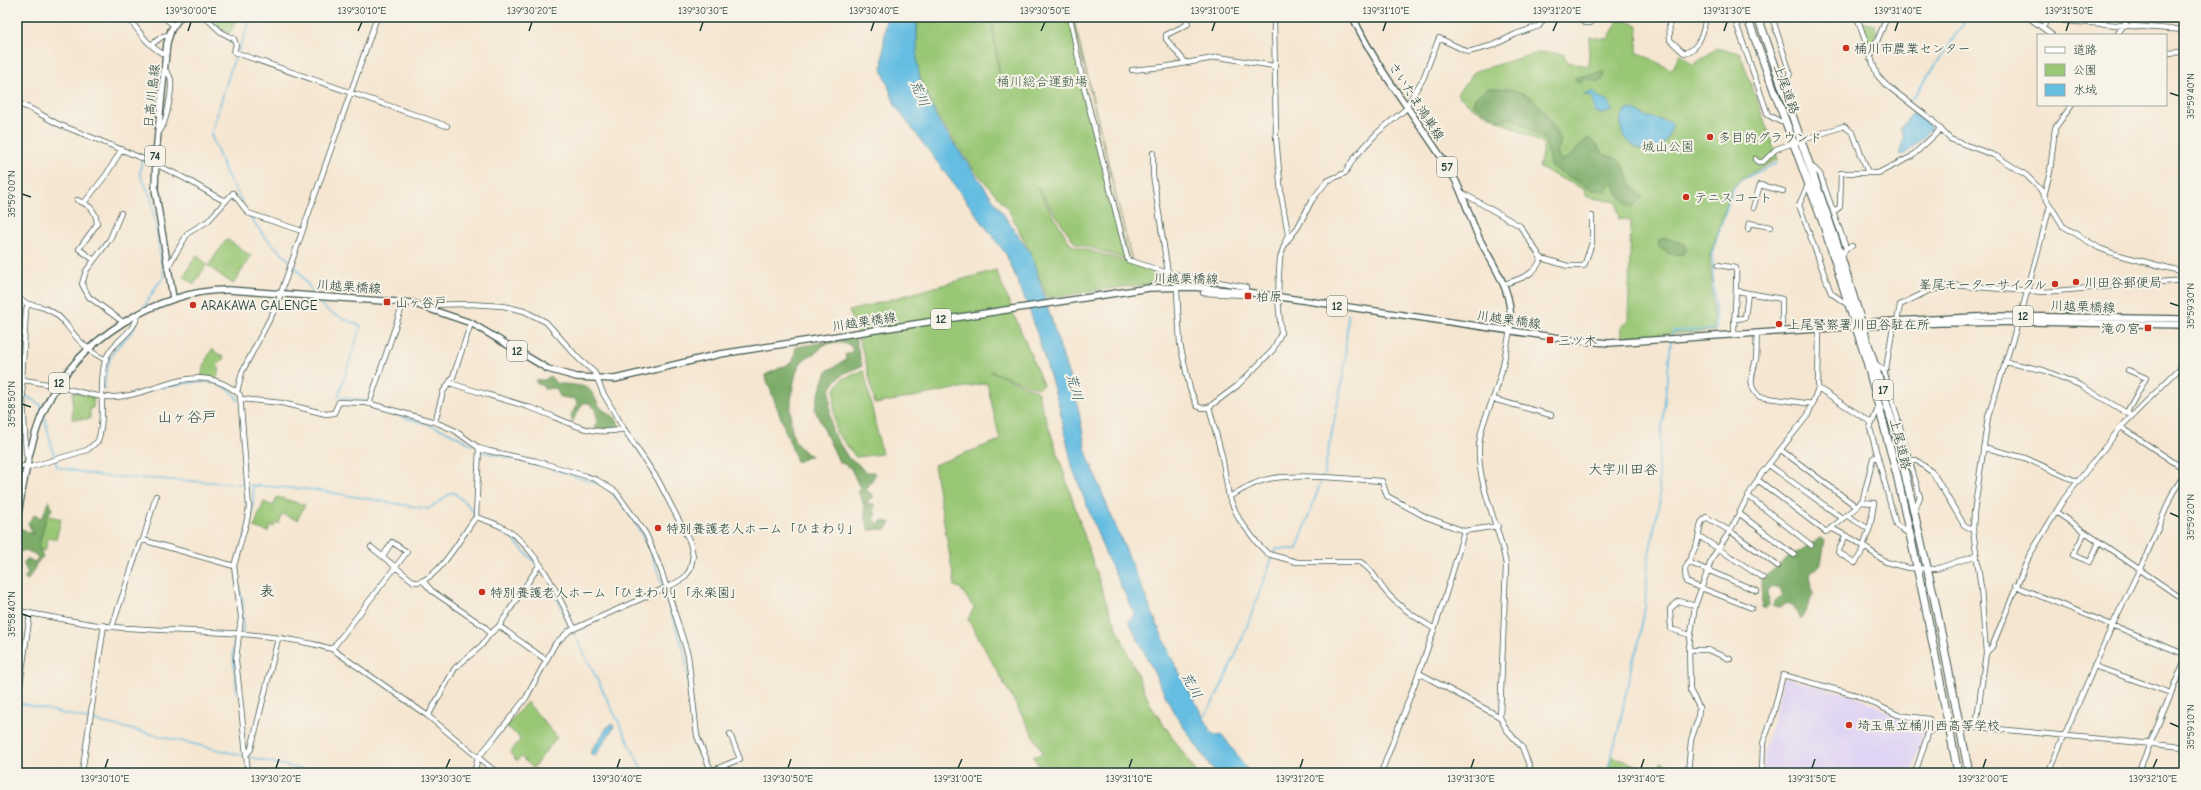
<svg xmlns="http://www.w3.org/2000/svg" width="2201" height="790" font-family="'Comic Neue','Klee One',sans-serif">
<rect width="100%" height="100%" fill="#f7f3e8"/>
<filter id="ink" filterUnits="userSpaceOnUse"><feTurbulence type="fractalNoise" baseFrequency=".025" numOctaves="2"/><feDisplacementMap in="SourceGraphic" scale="8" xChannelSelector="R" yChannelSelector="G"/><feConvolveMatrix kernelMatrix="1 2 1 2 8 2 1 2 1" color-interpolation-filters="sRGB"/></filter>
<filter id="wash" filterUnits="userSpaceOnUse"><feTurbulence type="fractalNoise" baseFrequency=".012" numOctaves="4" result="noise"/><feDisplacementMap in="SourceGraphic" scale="16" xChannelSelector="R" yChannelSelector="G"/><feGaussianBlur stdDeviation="0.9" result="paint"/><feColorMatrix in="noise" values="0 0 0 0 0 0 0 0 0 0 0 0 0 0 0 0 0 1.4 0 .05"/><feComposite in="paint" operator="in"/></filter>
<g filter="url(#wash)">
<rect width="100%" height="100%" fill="#f5e6d1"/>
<!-- built -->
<path fill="#e0d4f4" d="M1785,678L1851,695L1875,705L1896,717L1927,721L1912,773H1763L1765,745L1775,715L1783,679Z"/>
<!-- green -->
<path fill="#9ac776" stroke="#5c8255" d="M219,17H238L229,34L223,31L214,23Z
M918,17H991L1001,85L992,17H1070L1084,88L1128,260L1075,243L1036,186L1071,245L1197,283C1146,281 1097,291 1047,298L1029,250L1007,207L975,171L936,115L919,76L916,56Z
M1072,17H1073L1132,262Z
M1619,19L1638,25L1637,52L1672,70L1680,54L1693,65L1717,48L1740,53L1778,159L1740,179L1732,189L1710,255L1714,331L1622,337L1621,327L1628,321L1631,220L1619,219L1617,202L1587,197L1584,189L1539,168L1544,144L1472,107L1457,94L1475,71L1541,52L1563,54L1568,62L1588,66L1590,37L1608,39Z
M1860,22L1875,25L1877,32L1872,49H1870Z
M227,239L251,256L233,284L208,266Z
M196,255L207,264L194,284L184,277Z
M996,270L1043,385L1037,388L990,371L1037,391L1107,605L1151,706L1197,773H1043L1033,757L1043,753L968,619L974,608L961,589L955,586L934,465L1000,440L987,383L875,404L865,358L849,311Z
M212,349L224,358L217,366L220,369L216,379L201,376L206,360Z
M864,371L882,454L856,457L836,432L834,412L835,389L842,379Z
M73,392L94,397L93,408H90V419H72Z
M277,497L305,505L297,520L282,514L279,524L276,523L274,527L270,526L268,532L254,527L264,502L273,506Z
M46,515L61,519L56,540L48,538L45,551L38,549Z
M527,702L557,737L533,768L521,757L517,761L510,753L521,738L506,726Z
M1611,756L1657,773L1661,762L1669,765L1670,773H1607Z"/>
<!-- forest -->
<path fill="#7bac67" stroke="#4d744e" d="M1600,72H1604L1605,75L1600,83L1584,78L1581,83L1575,81V78C1583,73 1592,77 1600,72Z
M1490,88C1533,87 1543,106 1561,141L1557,152L1560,160C1577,157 1577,144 1589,138L1596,143L1604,155C1624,157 1624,169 1632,185C1635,190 1640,193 1643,197L1631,208L1619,196L1615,186L1610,182L1606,191L1593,190L1550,166L1546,141L1520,122L1511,118L1500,120L1473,104C1474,96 1482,91 1490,88Z
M1665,238L1685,244L1687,249L1683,254C1671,256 1667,254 1658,246L1659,240Z
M855,337L862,366L845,373L837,379L830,389V415L832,431L841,446L849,459L857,463L865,472H874L875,475L866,490L873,495V498L869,499L866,505L871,503L876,506L873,509L876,514L874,519L878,524L881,521L891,522L887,529L869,530C864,518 866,503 858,492L861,490L850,467L839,462L815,410L817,399L827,371L846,360L845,355L853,351L850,345L837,342L823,345C818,355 805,355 800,364C791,379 786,430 797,444C800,449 806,453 811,456L797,462L765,375L793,362L796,347Z
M550,376L556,383C565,385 577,384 585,387C594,390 595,402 602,409C609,415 620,416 619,429H595C598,419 598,410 589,403H583L572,422L571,415L577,404L575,399L560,397L556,388L544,389L543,386L536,383V380H545Z
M49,500L52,509L46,518L39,546L43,557L39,560L28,580L24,578L28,573L23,563L27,559L35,562L38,558L35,554L25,550L21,552L17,550V531L20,528L33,534L28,523L34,515L37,514L39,518L43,516Z
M1820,538L1825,541L1821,564L1810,574L1813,595L1801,620L1793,606L1788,603L1780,607L1772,606L1776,600L1783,595L1780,589L1773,587L1768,591L1769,605L1765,609L1762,608L1761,580L1784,561Z"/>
<!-- water -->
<path fill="#65bde2" stroke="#427d8b" d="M886,17H917V60L920,80L937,119L1031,254L1077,402L1086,451L1108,508L1171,657L1211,731L1215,735L1223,736L1250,773H1215L1173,711L1129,621L1135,615L1105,553L1073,469L1058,402L1030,311L1006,254L896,107L882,69Z
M1594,91L1597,96L1609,102L1612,111L1603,114L1595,112L1592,96L1583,95Z
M1633,109L1645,116L1666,121L1673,124C1670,132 1668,141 1661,146C1643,163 1607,132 1626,110Z
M1912,114H1915L1932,128L1931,130L1905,154L1899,155L1904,137L1900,129Z
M612,724L614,727L595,756L590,753L608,726Z"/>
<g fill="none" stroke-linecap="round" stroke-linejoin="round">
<!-- stream -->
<path stroke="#65bde2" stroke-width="1.5" d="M1911,101L1968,17
M242,201L226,173L211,135L231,68L252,17
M247,213L265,237L290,261
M293,263L314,294
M316,298C324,314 346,319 361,326L338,397L369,401
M143,309L157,285L164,277L151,198L140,174L141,164L151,145
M1671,337L1673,331L1716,329L1712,253L1733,189L1741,180L1777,163
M161,388C185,383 222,373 238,400
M104,391C105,374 107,359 118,346C124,339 131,335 135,327
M17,392L21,394
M24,395L41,405L42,410
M103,398L112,400L118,398
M373,406C376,411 386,412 392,414C423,423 444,427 472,445
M44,415L57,467L101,476L245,484
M480,451L550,468L599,484
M243,484V464
M249,485L316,490L428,509L453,492L470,507L474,515
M609,490C635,514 653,554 663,587
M479,520L510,536L537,565
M237,570C241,539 258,518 252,485
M239,586L243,603V633
M551,587L644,773
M664,591L685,654L694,733
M237,637L235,639L233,653L237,694
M19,703L317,773
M1203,719C1236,667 1253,606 1276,549H1297L1324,473L1344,371L1348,314
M695,737L700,755L708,773
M1607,773L1618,732L1633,659L1638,647L1645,606L1648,560L1660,499L1658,467L1671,341"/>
</g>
</g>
<g filter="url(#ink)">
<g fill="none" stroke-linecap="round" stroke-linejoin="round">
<!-- minor casing -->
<g stroke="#3f564c" stroke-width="6">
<path id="minor" d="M128,17C137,29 151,50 166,55
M164,17L174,26
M205,17L221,32L234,39L236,45L234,52L447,126
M1070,17L1084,88L1128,260L1168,273L1246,287L1245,295L1203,293
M1185,17L1188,24L1166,35V39L1186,63
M1578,17L1585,23H1590L1598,17
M1669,17L1670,40L1684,53C1699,51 1705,29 1705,17
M1734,17L1768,115L1781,122H1786
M1772,17L1790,73L1783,89
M1857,17L1877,75L1885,84L1932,120L1950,139L1996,156L2026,175L2040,189L2063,226L2099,248L2115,254L2184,272
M2028,17L2052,35
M2051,17L2065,21L2184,30
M2043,27L2049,17
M2117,35L2129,17
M151,45L163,36L169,35
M2166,53L2184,52
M1870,58L1887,17
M1132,70L1164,67L1219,57L1274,66
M17,104C31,106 45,118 58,124C99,140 140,156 180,176C195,183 209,194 225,201
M1406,106L1423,79L1439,38L1468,52L1494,45L1516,34L1539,26L1545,17
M158,133C166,127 172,91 171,81C171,76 168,73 165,70
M1153,153V175L1168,273
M1755,159L1758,162H1763L1776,149L1844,126L1853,133L1868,173
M1810,167L1814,168L1820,174L1845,245L1846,248L1841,258
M1808,185L1799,205L1831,293L1848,305
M1461,192L1520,226L1541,258C1536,275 1520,279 1504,284
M2044,196L2050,172L2055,128L2072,105
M77,200C89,205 96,209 97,224L79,249L94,260
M84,203L106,175L122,149
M1753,208L1760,185L1783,191
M1833,212L1840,207L1841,173H1878L1911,157L1941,129
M121,213L110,239L86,271L82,284L89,297L123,322
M1748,229L1749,223L1771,227
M1285,244L1298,227L1312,200L1327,181L1345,173L1354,158L1377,133L1408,107
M1846,248L1852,246
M1541,258L1568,266H1584L1592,243V216
M1718,265L1736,268C1737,291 1734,312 1734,335
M167,268L188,233L208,221L233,193L248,213L302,231
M1177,275V283
M1177,291L1180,344L1190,389L1197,406L1202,408L1209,407L1237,386L1273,350L1281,333L1278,298L1279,273L1280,258L1288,234L1281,194L1276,137L1274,17
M1737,291L1782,299V332
M17,297L28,304
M421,305L469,304L503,306L524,311L546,322L579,359L595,373L603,393L624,429L658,480L690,542L693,556L690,570L684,578L672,585L569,631L555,644L526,698L478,758L474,773
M1734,319L1745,318L1748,293
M1897,321L1900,305L1928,291L1951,285L2044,292L2184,280
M1510,330C1506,350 1503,371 1496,390C1490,409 1480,425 1479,446C1477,487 1500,525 1506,565L1500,717L1506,729L1522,747L1532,773
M1757,333C1756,342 1757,351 1756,359C1753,374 1746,386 1760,397L1813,404
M2005,362L2043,370L2080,385L2132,416
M1875,363L1884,371L1920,497L1914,511
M1884,371L1886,369L1893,326
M17,379C31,381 45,383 59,387C74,390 91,396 106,397C154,400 194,355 240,395L249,507L247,520L234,566L241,617L236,660L248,773
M450,383C477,392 504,399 531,408C565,419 586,438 624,429
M1818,388L1872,423L1870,428L1896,525L1909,534
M237,392L242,372L276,307L377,17
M242,399L282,403L326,414L334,413L339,402L367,403L435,422L454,430L479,448L489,451L536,461L586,476L597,480L616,492L646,534L661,570L688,655L697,736L712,773
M1493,399L1551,415
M369,404L404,301
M1209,407L1222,456L1229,497L1239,519L1258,544L1268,554L1297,562H1360C1373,569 1377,582 1386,592C1399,607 1416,618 1433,628
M2127,412L2146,378L2128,370
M435,422L443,392L453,377L471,323
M1872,423L1879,406
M2121,427L2184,469
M1983,447L2025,458L2078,482
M1781,450L1857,507
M29,459L26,454L22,380L26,310L28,304C68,310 63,330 90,350C94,354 100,357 106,360
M1911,460H1916L1933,473L1964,525L1973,530
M1769,465L1842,518
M17,467L27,466
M27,468L87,450L98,441C106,417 98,386 105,361C111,341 135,334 138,314
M1758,480L1826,532L1857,507L1863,499L1873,458L1878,456
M1748,496L1811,545
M1229,497C1243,489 1258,480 1274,478C1309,474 1347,479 1382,481L1387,496L1426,517L1464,531L1498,526
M1861,502L1874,503L1870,527L1863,546
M2056,512L2184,600
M1740,514L1794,555
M1846,515L1869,529
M476,517L479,448
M1831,528L1856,541L1886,562L1908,568L1936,569L1977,555
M2085,532L2073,555L2090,562L2099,542
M1699,536L1763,578
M1845,537L1838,552L1855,563L1865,547
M143,540L156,496
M371,547L414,582C437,584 463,533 476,517C485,520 495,523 504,528C537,547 559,596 574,628
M1688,562L1757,591
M423,581L432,591L485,627L490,634L481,646L455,668L428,716
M2015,586L2184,654
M1752,608L1686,582L1685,569L1697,544L1701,523L1706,517L1730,531L1778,566
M17,611C49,616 81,624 114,627C185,633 263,629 332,649L428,716L497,773
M499,626L546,660
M112,627L140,543L143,540L234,566
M490,634L499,626L540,564
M1690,635L1671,629L1670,609L1679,601L1695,606
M332,649L407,552L392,542L383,556
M1689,650H1708L1730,659
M1986,653L1992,647L2029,556L2064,499L2121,427L2184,364
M2094,666L2171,693
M1419,673L1500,717
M17,707L30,613
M1976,727L1986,653L1981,588L1973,530L1974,513L1988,417L2023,307L2050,206
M1928,731L1951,727H1976L2184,747
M246,755L251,749L278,639
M711,771L740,759L730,734
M82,773L104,625
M1381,773C1411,694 1443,613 1464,531
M1688,773L1691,740L1698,719L1699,707L1690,690L1689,647L1695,606L1712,558L1730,531L1748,496L1761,474L1808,415L1818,388L1819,329
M1762,773L1763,743L1772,719L1783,675L1856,695L1898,715L1929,719L1927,737L1915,773
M1979,773V770L1990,773
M2048,773L2112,626L2146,556L2173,492L2184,475
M2138,773L2184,662"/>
</g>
<!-- major casing -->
<g stroke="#3f564c" stroke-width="8">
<path id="major" d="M1353,17C1378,73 1420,121 1452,174C1464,194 1469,217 1479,238C1496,271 1514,291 1510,330
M173,298L155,189L156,153L167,43L171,30L180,17
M1865,325L1873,322L1996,316L2184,319
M17,520C24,481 29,442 46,406C76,341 158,289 229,290L412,303L471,323L548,369L577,377L615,379L720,354L1149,288L1193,287L1246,292L1573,340L1609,343L1862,326L1939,323L2031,322L2184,325"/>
</g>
<!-- highway casing -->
<g stroke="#3f564c" stroke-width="9">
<path id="highway" d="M1747,17L1823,223L1867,362L1897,475L1925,604L1958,773
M1758,17L1837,244L1895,431L1934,597L1969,773"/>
</g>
<!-- minor -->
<use href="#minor" stroke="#fff" stroke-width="4.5"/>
<!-- major -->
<use href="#major" stroke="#fff" stroke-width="5.5"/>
<!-- highway -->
<use href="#highway" stroke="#fff" stroke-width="7"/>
</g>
</g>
<!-- ticks -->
<path fill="none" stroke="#1f3d34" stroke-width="1.5" d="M188,31L191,22M358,31L362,22M529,31L532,22M700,31L703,22M871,31L874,22M1041,31L1045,22M1212,31L1215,22M1383,31L1386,22M1553,31L1557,22M1724,31L1727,22M1895,31L1898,22M2066,31L2069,22M2170,93L2179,96M22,194L31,197M2170,303L2179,306M22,404L31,407M2170,513L2179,517M22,614L31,617M2170,723L2179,727M105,768L108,759M276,768L279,759M446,768L450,759M617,768L620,759M788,768L791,759M958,768L962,759M1129,768L1132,759M1300,768L1303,759M1471,768L1474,759M1641,768L1644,759M1812,768L1815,759M1983,768L1986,759M2153,768L2157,759"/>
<!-- markers -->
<g fill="#c8321e" stroke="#f7f3e8" stroke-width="1.5">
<circle cx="1846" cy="48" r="4"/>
<circle cx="1710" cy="137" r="4"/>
<circle cx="1686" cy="197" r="4"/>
<circle cx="2076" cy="282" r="4"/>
<circle cx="2055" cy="284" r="4"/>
<rect x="1244" y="292" width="8" height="8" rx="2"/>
<rect x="383" y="298" width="8" height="8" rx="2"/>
<circle cx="193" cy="305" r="4"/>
<circle cx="1779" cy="324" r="4"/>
<rect x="2144" y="324" width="8" height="8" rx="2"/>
<rect x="1546" y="336" width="8" height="8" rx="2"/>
<circle cx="658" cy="528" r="4"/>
<circle cx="482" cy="592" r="4"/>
<circle cx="1849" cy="725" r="4"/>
</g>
<g text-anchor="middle" stroke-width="4" stroke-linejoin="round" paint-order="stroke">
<!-- shield labels -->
<g fill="#f7f3e8" stroke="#60746a" stroke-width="1">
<rect x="145" y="146" width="20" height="20" rx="3"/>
<rect x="1437" y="157" width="20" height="20" rx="3"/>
<rect x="1327" y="296" width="20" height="20" rx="3"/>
<rect x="2013" y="306" width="20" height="20" rx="3"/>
<rect x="931" y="309" width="20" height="20" rx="3"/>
<rect x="507" y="341" width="20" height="20" rx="3"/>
<rect x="49" y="373" width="20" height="20" rx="3"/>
<rect x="1873" y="380" width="20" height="20" rx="3"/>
</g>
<g font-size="12" font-weight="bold" fill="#1f3d34">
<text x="155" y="160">74</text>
<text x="1447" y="171">57</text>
<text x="1337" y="310">12</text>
<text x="2023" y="320">12</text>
<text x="941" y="323">12</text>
<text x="517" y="355">12</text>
<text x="59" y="387">12</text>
<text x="1883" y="394">17</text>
</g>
<!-- poi labels -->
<g font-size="13" fill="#1f3d34" stroke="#f7f3e8" text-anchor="start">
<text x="1854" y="53">桶川市農業センター</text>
<text x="1718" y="142">多目的グラウンド</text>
<text x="1694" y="202">テニスコート</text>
<text x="2084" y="287">川田谷郵便局</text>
<text x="2047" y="289" text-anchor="end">峯尾モーターサイクル</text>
<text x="1256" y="301">柏原</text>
<text x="395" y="307">山ヶ谷戸</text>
<text x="201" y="310">ARAKAWA GALENGE</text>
<text x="1787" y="329">上尾警察署川田谷駐在所</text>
<text x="2140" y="333" text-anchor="end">滝の宮</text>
<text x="1558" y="345">三ツ木</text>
<text x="666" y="533">特別養護老人ホーム「ひまわり」</text>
<text x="490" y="597">特別養護老人ホーム「ひまわり」「永楽園」</text>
<text x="1857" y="730">埼玉県立桶川西高等学校</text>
</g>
<!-- park labels -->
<g font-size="13" fill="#385941" stroke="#f7f3e8">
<text x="1042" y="86">桶川総合運動場</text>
<text x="1668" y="151">城山公園</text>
</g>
<!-- street labels -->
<g font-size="13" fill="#1f3d34" stroke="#f7f3e8">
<text transform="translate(1787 89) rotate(70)" y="5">上尾道路</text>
<text transform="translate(151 96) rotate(-84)" y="5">日高川島線</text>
<text transform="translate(1417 101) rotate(57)" y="5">さいたま鴻巣線</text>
<text transform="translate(1186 278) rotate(1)" y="5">川越栗橋線</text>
<text transform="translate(349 286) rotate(4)" y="5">川越栗橋線</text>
<text transform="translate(2083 306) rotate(2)" y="5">川越栗橋線</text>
<text transform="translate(1509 319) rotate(8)" y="5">川越栗橋線</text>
<text transform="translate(864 321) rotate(-9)" y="5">川越栗橋線</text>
<text transform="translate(1901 444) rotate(76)" y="5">上尾道路</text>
</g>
<!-- water labels -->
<g font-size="14" font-style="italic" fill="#305d60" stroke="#f7f3e8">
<text transform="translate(920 93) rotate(67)" y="5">荒川</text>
<text transform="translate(1075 387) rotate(75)" y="5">荒川</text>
<text transform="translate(1192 685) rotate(61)" y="5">荒川</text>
</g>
<!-- neighbourhood labels -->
<g font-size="14" fill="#1f3d34" stroke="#f7f3e8">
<text x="1623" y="474">大字川田谷</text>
</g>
<!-- quarter labels -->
<g font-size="15" fill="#1f3d34" stroke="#f7f3e8">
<text x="187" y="422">山ヶ谷戸</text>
<text x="267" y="596">表</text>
</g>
</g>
<!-- margin -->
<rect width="2201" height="790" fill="none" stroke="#f7f3e8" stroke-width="44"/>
<!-- legend -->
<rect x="2037" y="34" width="130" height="72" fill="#f7f3e8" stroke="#a1aaa0"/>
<rect x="2045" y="47" width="20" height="6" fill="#ffffff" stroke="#a1aaa0"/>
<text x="2073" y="54" font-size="12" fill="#1f3d34">道路</text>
<rect x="2045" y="64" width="20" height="12" fill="#9ac776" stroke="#a1aaa0"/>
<text x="2073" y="74" font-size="12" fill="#1f3d34">公園</text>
<rect x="2045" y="84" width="20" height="12" fill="#65bde2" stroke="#a1aaa0"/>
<text x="2073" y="94" font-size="12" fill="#1f3d34">水域</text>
<rect x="22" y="22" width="2157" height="746" fill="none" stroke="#1f3d34" stroke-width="1.5"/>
<g font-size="10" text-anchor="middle" fill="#1f3d34">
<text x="191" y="14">139°30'00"E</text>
<text x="362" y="14">139°30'10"E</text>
<text x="532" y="14">139°30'20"E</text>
<text x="703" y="14">139°30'30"E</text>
<text x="874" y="14">139°30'40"E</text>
<text x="1045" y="14">139°30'50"E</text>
<text x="1215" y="14">139°31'00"E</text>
<text x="1386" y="14">139°31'10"E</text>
<text x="1557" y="14">139°31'20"E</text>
<text x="1727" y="14">139°31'30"E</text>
<text x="1898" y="14">139°31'40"E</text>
<text x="2069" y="14">139°31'50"E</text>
<text transform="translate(2190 96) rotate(-90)" y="4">35°59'40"N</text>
<text transform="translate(11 194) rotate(-90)" y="4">35°59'00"N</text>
<text transform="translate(2190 306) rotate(-90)" y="4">35°59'30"N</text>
<text transform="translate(11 404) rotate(-90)" y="4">35°58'50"N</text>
<text transform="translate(2190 517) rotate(-90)" y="4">35°59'20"N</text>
<text transform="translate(11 614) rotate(-90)" y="4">35°58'40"N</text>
<text transform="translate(2190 727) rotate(-90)" y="4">35°59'10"N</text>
<text x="105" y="782">139°30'10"E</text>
<text x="276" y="782">139°30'20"E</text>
<text x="446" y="782">139°30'30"E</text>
<text x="617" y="782">139°30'40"E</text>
<text x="788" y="782">139°30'50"E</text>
<text x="958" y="782">139°31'00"E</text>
<text x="1129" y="782">139°31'10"E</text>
<text x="1300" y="782">139°31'20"E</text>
<text x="1471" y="782">139°31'30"E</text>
<text x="1641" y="782">139°31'40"E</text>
<text x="1812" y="782">139°31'50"E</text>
<text x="1983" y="782">139°32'00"E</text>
<text x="2153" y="782">139°32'10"E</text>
</g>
</svg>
